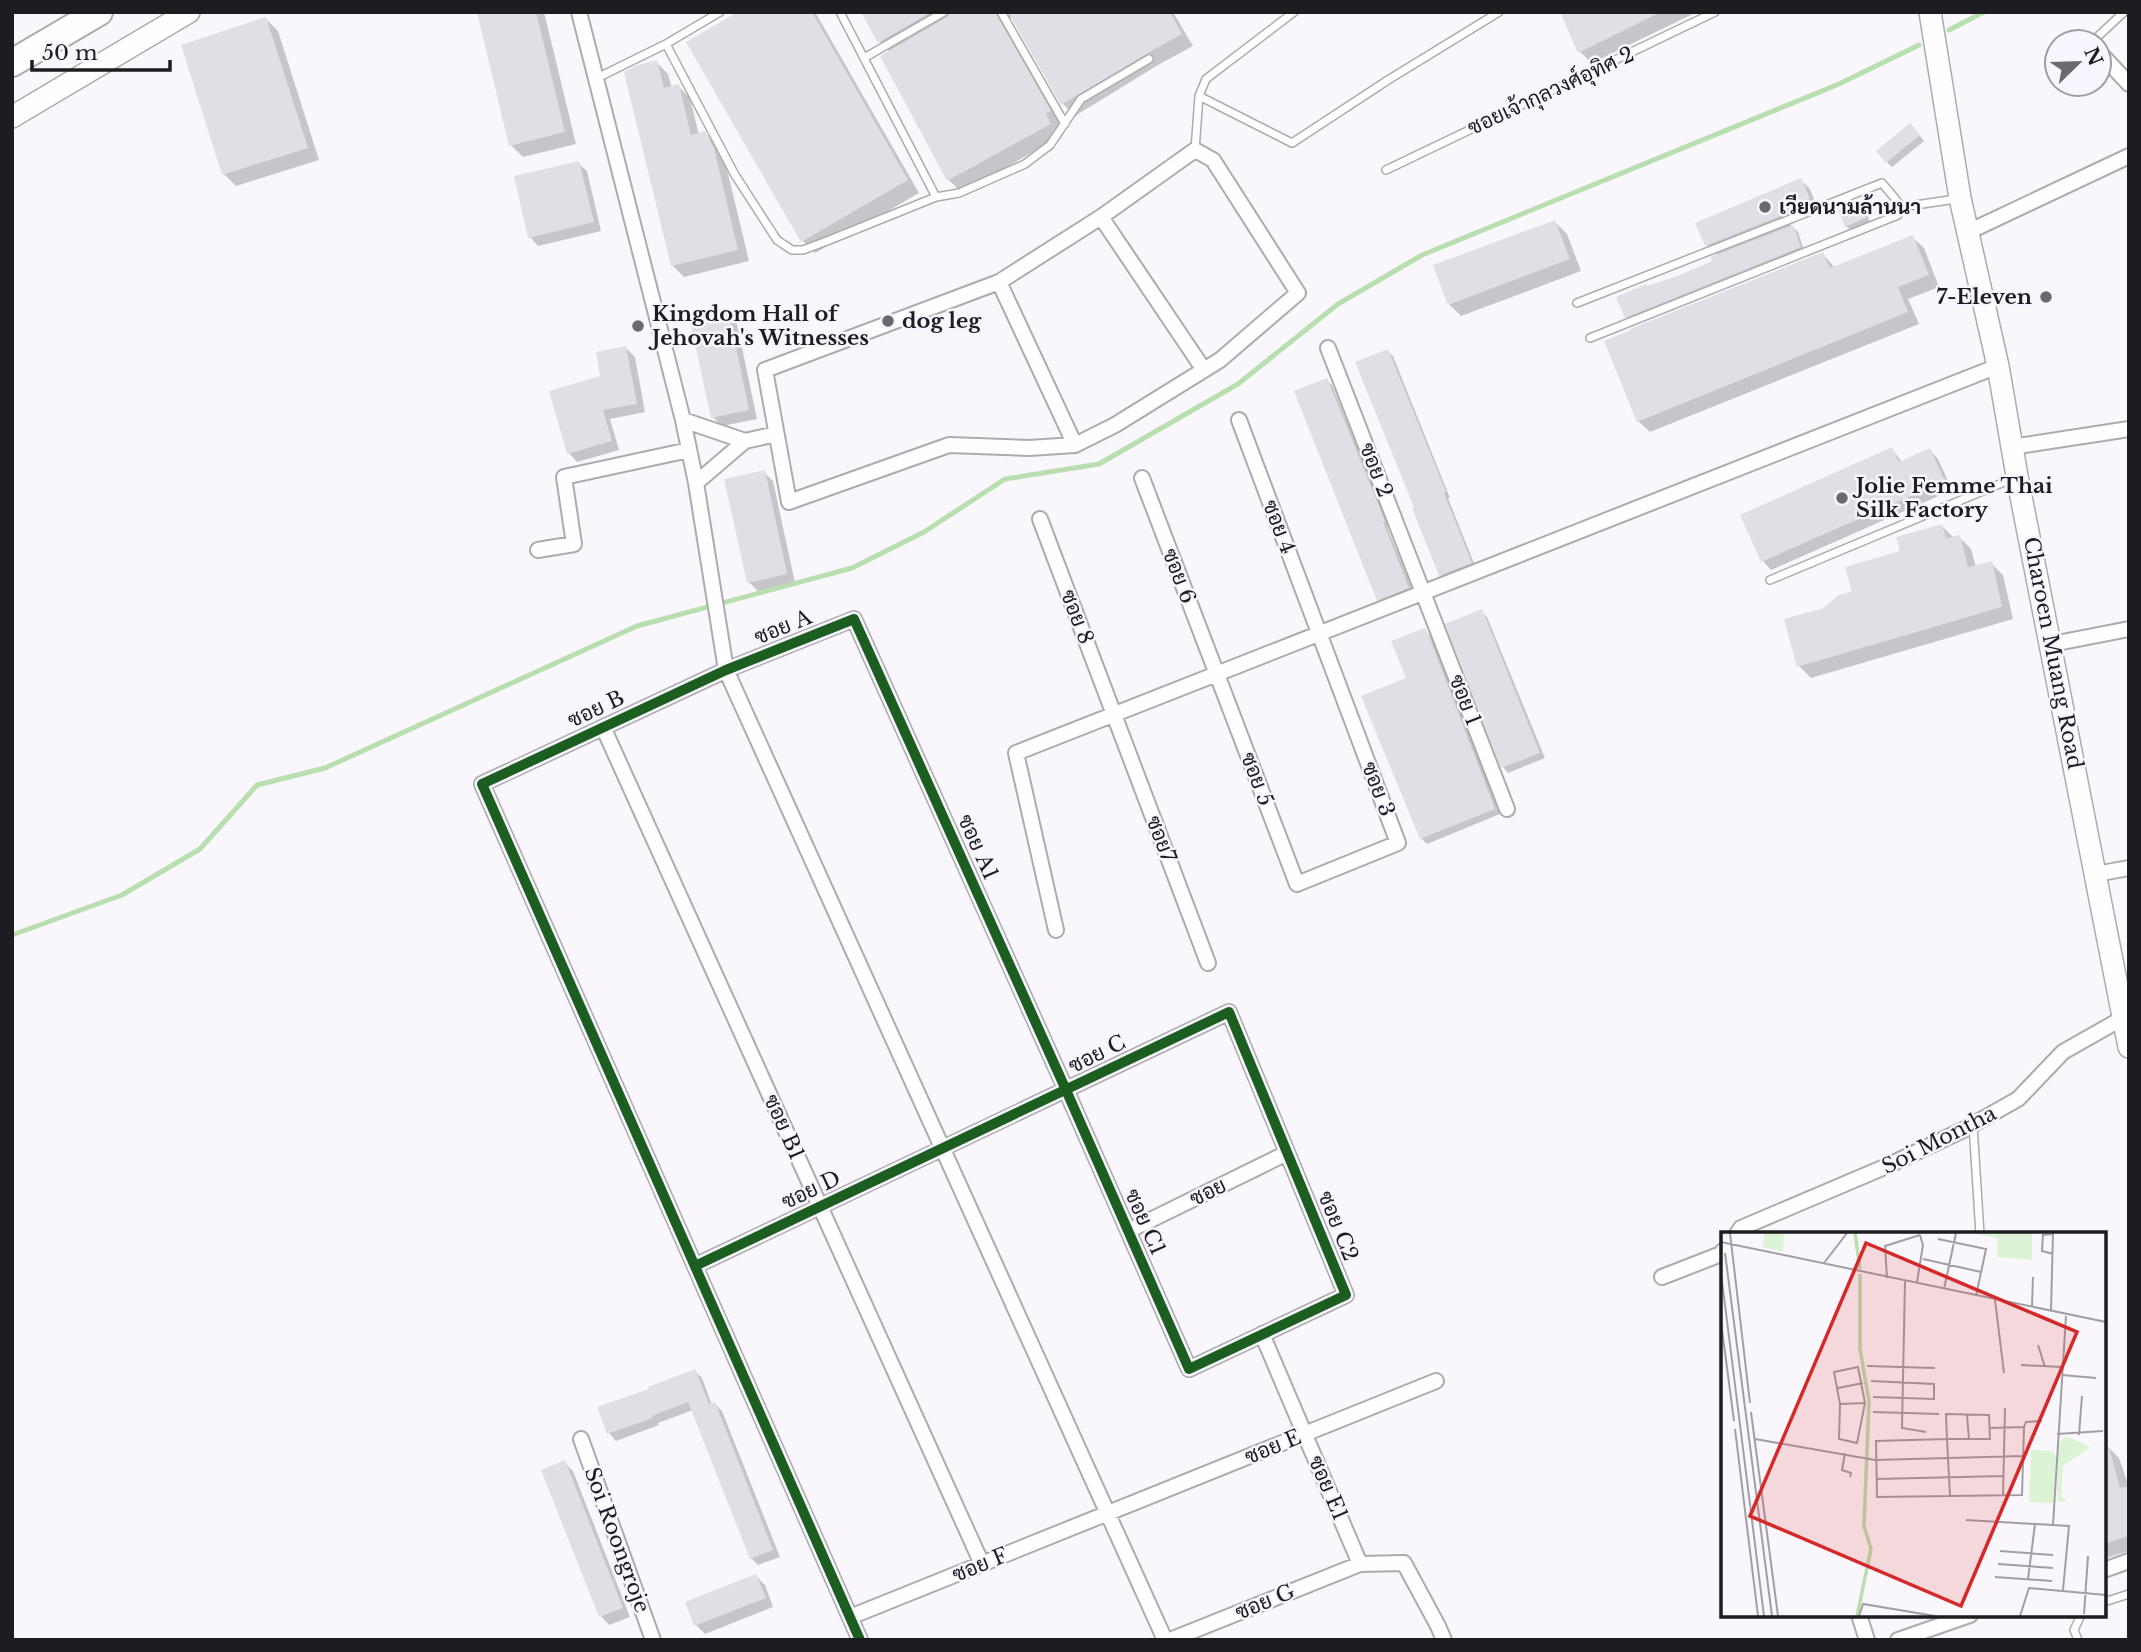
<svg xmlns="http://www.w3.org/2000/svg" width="2141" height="1652" font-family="'Libre Baskerville',Sarabun,serif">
<rect width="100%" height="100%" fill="#f9f7fc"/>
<!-- shadow -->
<path fill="#0003" d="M479,12H544L576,144L523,157L511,145Z
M741,12H815L919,193L815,253L803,241Z
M863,12H1173L1193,46L1158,65L1075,116L1063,104L1013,17L1009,19L1006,24L1061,124L1056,127L1062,136L961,192L949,180L890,52L880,42Z
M1562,12H1697L1592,63L1580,52Z
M266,19L278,31L319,160L236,186L224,174L183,46Z
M656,62L668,74L672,88L678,86L690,98L699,135L705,133L717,145L725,161L749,261L684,277L672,265Z
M1915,130L1924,141L1892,167L1887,162Z
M578,163L587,171L601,231L538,246L530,237Z
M1801,180L1810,189L1817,207L1794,217L1796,222L1790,224L1798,232L1805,253L1632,322L1626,317L1648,288L1714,262L1718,256L1707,245Z
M1859,203L1865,209L1871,224L1852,231L1846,226Z
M1555,222L1567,234L1581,271L1461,316L1449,304Z
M1912,237L1924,248L1939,287L1908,299L1919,324L1650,432L1638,421L1823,254L1835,268Z
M727,310L736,319L757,419L722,426L713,417Z
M626,348L635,357L645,412L610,419L619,450L577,462L569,453L602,377Z
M1387,351L1393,356L1450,498H1448L1476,568L1446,580L1441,575Z
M1326,380L1332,385L1382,508L1389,527H1387L1414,593L1383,605L1378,600Z
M1892,449L1902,462L1930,450L1938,459L1952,490L1771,570L1763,561L1743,516Z
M764,472L773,481L795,583L758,591L749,582Z
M1942,526L1954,538L1959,537L1971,549L1976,567L1991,563L2003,575L2013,619L1811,678L1799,666L1825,610L1854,592Z
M1481,611L1487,617L1545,758L1508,773L1503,767Z
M1427,633L1432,638L1500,814L1427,844L1421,838Z
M695,1371L702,1378L712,1405L715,1404L722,1411L780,1557L758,1565L751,1558L693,1410L658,1423L659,1425L616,1441L609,1433L651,1390Z
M2104,1443L2119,1458L2129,1487V1551L2104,1559Z
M564,1462L573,1471L630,1617L609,1625L601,1616Z
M756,1576L765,1585L773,1607L705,1634L696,1625Z"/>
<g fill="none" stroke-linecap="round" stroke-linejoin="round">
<!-- stream -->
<path stroke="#b9deb0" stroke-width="5" d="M1949,30L1984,12
M12,935L122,895L200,849L257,785L325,768L637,626L852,568L924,532L1005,479L1099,464L1238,384L1338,304L1422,255L1839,84L1919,45"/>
</g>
<!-- building -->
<path fill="#e1dee5" d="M477,12H536L565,132L509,146Z
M738,12H812L908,180L801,242L686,42Z
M861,12H931L878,43Z
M950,12H995L1051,111L1046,114L1051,124L947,181L880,56L947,17Z
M1008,12H1170L1182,34L1146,54L1061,105Z
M1560,12H1661L1578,53Z
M266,17L308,148L222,175L181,45Z
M657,60L664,88L679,84L691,135L705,131L714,148L738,250L671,266L624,72L638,65Z
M1910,123L1920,135L1886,163L1876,151Z
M579,161L594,222L528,238L514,176Z
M1801,178L1810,198L1786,208L1788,213L1705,246L1695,223Z
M1860,201L1866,218L1845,227L1838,210Z
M1555,220L1570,259L1448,305L1433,265Z
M1793,225L1801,247L1625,318L1616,297L1646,284L1647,286L1680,275L1712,261L1710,257Z
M1913,235L1929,275L1898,287L1908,312L1637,422L1604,341L1631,330L1630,329L1823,252L1830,268Z
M728,308L749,410L711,418L689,316Z
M626,346L637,404L603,410L612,441L567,454L549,391L600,376L596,352Z
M1388,349L1446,492L1444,493L1472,563L1439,576L1412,508L1414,507L1355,362Z
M1327,378L1377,501L1385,521L1383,522L1409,588L1377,601L1294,391Z
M1892,447L1899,462L1930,448L1945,481L1761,562L1740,515Z
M765,470L787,574L747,583L724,479Z
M1942,524L1946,538L1960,535L1968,567L1992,561L2002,607L1797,667L1784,619L1824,608L1837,596L1852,591L1845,567L1900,551L1896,537Z
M1482,609L1540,753L1501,768L1445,624Z
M1425,628L1426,631H1427L1495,809L1420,839L1361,696L1406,678L1391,641Z
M695,1369L709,1404L715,1402L773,1550L750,1559L688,1402L652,1416L653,1418L607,1434L597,1407L649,1389L648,1387Z
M2104,1448H2109L2120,1488L2129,1486V1536L2104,1544Z
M565,1460L623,1608L599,1617L541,1470Z
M756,1574L766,1598L694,1626L685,1602Z"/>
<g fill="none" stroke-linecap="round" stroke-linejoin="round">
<!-- lane casing -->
<g stroke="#acabae" stroke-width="10">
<path id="lane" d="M840,12L936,197
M1001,12L1065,124
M2092,42L2124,12
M666,44L735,175L777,240L792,250H803L827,241L936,197L959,193L1025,164L1050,145L1081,99L1149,59
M864,58L944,12
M595,79L666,44L720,12
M1199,96L1292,143L1388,80L1499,12
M1195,150L1199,96L1206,79L1294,12
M1386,170L1715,12
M1577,303L1882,183L1902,207L1956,199
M1590,338L1898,215L1902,207
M1770,580L2014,478
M1973,1125L1980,1234
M2104,1602L2129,1594
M2078,1640L2074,1630L2081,1615"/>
</g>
<!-- street casing -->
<g stroke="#acabae" stroke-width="18">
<path id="street" d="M579,12L683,420L696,483L726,670L1165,1640
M2099,52L2129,84
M1195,150L1213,160L1298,293L1220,360L1115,425L1075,445L1029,448L949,445L789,502L765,370L999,282L1101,217Z
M1101,217L1204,370
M1968,232L2129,156
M999,282L1075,445
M1328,348L1507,809
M683,420L745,441
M2012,447L2129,429
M1142,478L1297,884L1398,843L1239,420
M696,483L745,441L776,434
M1040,519L1208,963
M538,550L574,544L564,477L689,450
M2052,644L2129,629
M603,727L982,1564
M2096,874L2129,868
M1056,930L1016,753L1998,366
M1128,1231L1287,1153
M1737,1234L1741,1228L1887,1166L1963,1130L2018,1099L2063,1052L2123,1018
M695,1266L1229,1012L1346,1295L1189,1369L1066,1090L854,619L726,670L482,784L860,1640
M1662,1277L1721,1254L1723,1251
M1262,1334L1360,1564
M581,1439L653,1640
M2104,1570L2129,1561
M1859,1615L1867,1640
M850,1617L1436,1381
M1170,1640L1360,1564L1404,1563L1438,1626L1444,1640
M1898,1640L1970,1615"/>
</g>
<!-- secondary casing -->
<g stroke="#acabae" stroke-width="24">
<path id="secondary" d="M1930,12L1960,198L1998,366L2017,476L2129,1047
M12,117L189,12"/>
</g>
<!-- highway casing -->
<g stroke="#acabae" stroke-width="30">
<path id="highway" d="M12,63L99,12"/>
</g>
<!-- lane -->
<use href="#lane" stroke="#fefeff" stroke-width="7"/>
<!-- street -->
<use href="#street" stroke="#fefeff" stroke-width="14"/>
<!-- secondary -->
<use href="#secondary" stroke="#fefeff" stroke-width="21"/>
<!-- highway -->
<use href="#highway" stroke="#fefeff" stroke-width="26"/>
<!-- cycleway casing -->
<g stroke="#f8f5fe" stroke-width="15">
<path id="cycleway" d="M695,1266L1229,1012L1346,1295L1189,1369L1066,1090L854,619L726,670L482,784L860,1640"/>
</g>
<!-- cycleway -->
<use href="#cycleway" stroke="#1b5e20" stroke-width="10"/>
</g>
<!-- markers -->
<g fill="#6a696d" stroke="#f8f5fe" stroke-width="2.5">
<circle cx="1765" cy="207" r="7"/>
<circle cx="2046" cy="297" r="7"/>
<circle cx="888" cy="321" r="7"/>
<circle cx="638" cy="326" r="7"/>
<circle cx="1842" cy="498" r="7"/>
</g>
<g text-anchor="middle" stroke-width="5" stroke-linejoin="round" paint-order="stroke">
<!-- street labels -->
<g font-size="21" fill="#1d1c20" stroke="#f8f5fe">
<text transform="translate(1551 91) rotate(-25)" y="7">ซอยเจ้ากุลวงศ์อุทิศ 2</text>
<text transform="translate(1376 470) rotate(69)" y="7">ซอย 2</text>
<text transform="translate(1279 527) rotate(69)" y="7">ซอย 4</text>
<text transform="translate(1179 576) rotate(69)" y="7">ซอย 6</text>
<text transform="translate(1077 617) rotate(69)" y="7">ซอย 8</text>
<text transform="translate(783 627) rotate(-22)" y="7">ซอย A</text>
<text transform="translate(2053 653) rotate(79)" y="7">Charoen Muang Road</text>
<text transform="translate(1465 700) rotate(69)" y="7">ซอย 1</text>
<text transform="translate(596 709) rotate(-25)" y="7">ซอย B</text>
<text transform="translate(1257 779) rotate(69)" y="7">ซอย 5</text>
<text transform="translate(1378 789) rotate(69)" y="7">ซอย 3</text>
<text transform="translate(1161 839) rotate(69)" y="7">ซอย7</text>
<text transform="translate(978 847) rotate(66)" y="7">ซอย A1</text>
<text transform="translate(1097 1054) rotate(-26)" y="7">ซอย C</text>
<text transform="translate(784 1127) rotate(66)" y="7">ซอย B1</text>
<text transform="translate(1939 1140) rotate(-27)" y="7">Soi Montha</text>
<text transform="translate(811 1190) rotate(-25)" y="7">ซอย D</text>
<text transform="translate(1208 1192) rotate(-26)" y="7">ซอย</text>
<text transform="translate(1145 1222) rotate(66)" y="7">ซอย C1</text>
<text transform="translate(1338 1226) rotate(68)" y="7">ซอย C2</text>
<text transform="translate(1273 1447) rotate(-22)" y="7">ซอย E</text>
<text transform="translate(1328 1488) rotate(67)" y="7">ซอย E1</text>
<text transform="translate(617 1540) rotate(70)" y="7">Soi Roongroje</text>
<text transform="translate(980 1565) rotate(-22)" y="7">ซอย F</text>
<text transform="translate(1265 1602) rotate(-22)" y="7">ซอย G</text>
</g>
<!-- poi labels -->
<g font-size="21" font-weight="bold" fill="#1d1c20" stroke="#f8f5fe" text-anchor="start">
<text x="1779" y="214">เวียดนามล้านนา</text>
<text x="2032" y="304" text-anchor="end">7-Eleven</text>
<text x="652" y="321">Kingdom Hall of<tspan x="652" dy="24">Jehovah's Witnesses</tspan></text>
<text x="902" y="328">dog leg</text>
<text x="1856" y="493">Jolie Femme Thai<tspan x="1856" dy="24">Silk Factory</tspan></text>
</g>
</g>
<!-- overview -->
<g transform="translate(1721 1232)">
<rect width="385" height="385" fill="#f9f7fc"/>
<path d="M43,1H63L62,20L42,15ZM249,1H311V28L276,25V6ZM345,204L369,215L342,234L340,264L346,269L336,270L337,212ZM310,218L332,219L335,226L332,271L308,270Z" fill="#daf4d5"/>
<path fill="none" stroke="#b9deb0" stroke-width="3.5" d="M134,1L139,37M136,384L150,317L143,294L148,169L139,117V42"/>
<path fill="none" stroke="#a19fa4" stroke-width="2" d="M9,1L29,171M332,2L322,3L321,19L332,22M217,7L265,17L255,64M0,10L385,90M4,21L51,384M202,27L260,40M103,31L126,1M0,41L43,384M166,46L164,14L199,3M184,49L181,196L205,200M196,50L202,13L199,3M223,57L235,1M274,68L283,141M311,74L312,45M330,78L332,1M0,90L13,189M317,113L324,135M300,133L341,135M146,134L214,136M137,135L144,171L136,211L118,207L119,172L113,140ZM341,143L375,146M150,149L213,152V167L152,165M117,156L142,151M119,172L144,171M30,180L57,384M152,180L218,182M246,183L248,207M303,195L305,190L321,189M268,196L303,195M14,197L37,384M336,202L382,199M358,203L361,164M34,207L154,228L302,224M124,221L121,238L130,241L129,245M155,247L282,244M229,264L226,207L225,182L268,183L269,207H226L155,209L156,265L301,263L303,195M282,264L284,176M245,288L348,294L342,358M332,293L345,84M279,319L332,323M277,332L332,336M274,345L331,349M307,347L314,292M363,382L367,324M138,384L142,372L214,384M299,384L308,356L385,363M384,384L385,362"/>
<path fill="#d62828" fill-opacity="0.15" stroke="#d62828" stroke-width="3.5" d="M145,11L356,100L240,374L29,284Z"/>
<rect width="385" height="385" fill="none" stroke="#1d1c20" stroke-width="3.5"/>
</g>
<!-- border -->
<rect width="2141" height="1652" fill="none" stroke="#1d1c20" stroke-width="28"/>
<!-- north arrow -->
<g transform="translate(2078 63) rotate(67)"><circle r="33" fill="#f8f5fe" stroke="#a09ea5" stroke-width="2"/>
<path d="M0-5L12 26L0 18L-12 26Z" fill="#6a696d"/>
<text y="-10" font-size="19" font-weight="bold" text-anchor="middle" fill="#1d1c20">N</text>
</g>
<!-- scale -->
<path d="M32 60v10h138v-10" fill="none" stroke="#1d1c20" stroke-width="3.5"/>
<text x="42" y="60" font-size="21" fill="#1d1c20" stroke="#f8f5fe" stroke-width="5" paint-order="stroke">50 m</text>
</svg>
